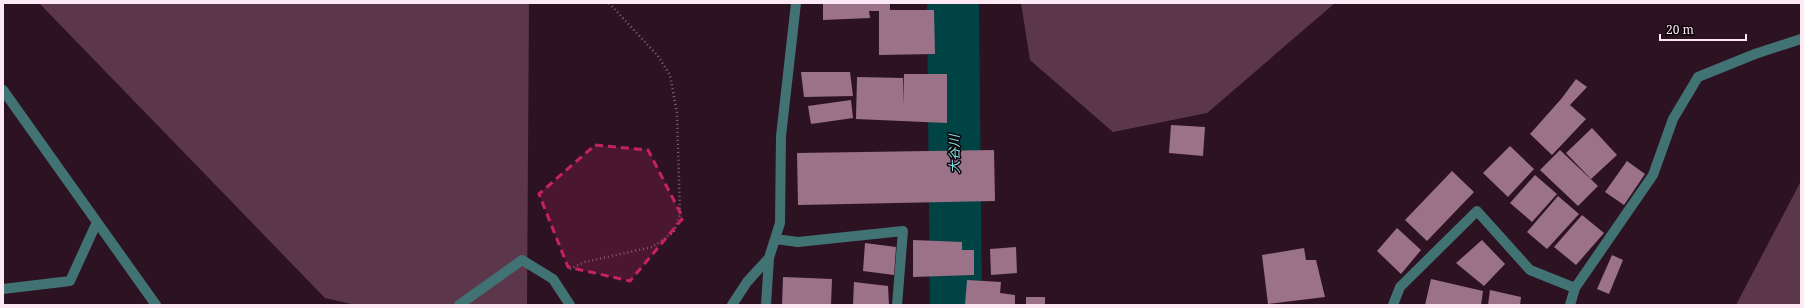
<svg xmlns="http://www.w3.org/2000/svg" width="1804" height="308" font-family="'Noto Serif','Noto Sans JP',serif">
<rect width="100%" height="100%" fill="#2d1322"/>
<!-- forest -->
<path fill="#5c374c" d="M39,3H529L527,305H356L325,298Z
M1021,3H1335L1207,113L1113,132L1030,60Z
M1801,181V305H1736Z"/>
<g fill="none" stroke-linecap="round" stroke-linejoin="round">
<!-- river -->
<path stroke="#004345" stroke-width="52" d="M953,3L956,305"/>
</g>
<!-- building -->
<path fill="#9b7288" d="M823,3H890V10H934L935,54L879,55V11H869L870,18L823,20Z
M801,72H850L853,96L804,97Z
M904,74H947V123L856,119L857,77L903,78V105Z
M1576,79L1587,87L1570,105L1586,119L1552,155L1530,134L1562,98Z
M851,100L853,118L811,124L808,106Z
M1171,125L1205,127L1203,156L1169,153Z
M1592,128L1617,155L1591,179L1566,153Z
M1510,146L1534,169L1508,197L1483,173Z
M994,150L995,201L798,205L797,153Z
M1560,150L1598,186L1578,206L1540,170Z
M1627,161L1645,174L1624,205L1605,192Z
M1452,171L1474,192L1427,241L1405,220Z
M1535,175L1557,194L1532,222L1510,203Z
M1558,196L1579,214L1547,249L1527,232Z
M1582,215L1604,233L1576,265L1554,247Z
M1397,228L1421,250L1401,274L1377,251Z
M913,240L962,242V250H974V275L913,277Z
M1482,240L1505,264L1484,286L1456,263Z
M865,243L896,247L894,275L863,271Z
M1016,247L1017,273L991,275L990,249Z
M1304,248L1306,260H1316L1325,297L1268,304L1262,255Z
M1612,255L1623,260L1609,294L1597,289Z
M783,277L832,279L831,305H782Z
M1431,279L1483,291L1481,305H1425Z
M967,280L1001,282L1000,293L1015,295V305H965Z
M854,282L888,286L889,305H853Z
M1490,290L1521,297L1520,305H1488Z
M1026,297H1045V305H1026Z"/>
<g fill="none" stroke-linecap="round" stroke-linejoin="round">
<!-- path -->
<path stroke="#7e6673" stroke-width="2.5" stroke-dasharray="1 3" stroke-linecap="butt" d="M570,269L585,262L652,247L674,232L680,214L677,113L670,75L658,56L609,3"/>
<!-- lane -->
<path stroke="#417374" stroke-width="10" d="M766,305L769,258"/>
<!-- street -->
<path stroke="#417374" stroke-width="10" d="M3,90L156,305
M775,239L798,242L903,231L897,305
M3,289L70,281L97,222
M459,305L522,260L553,279L570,305
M732,305L747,282L769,258L780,223L781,136L796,3
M1393,305L1400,287L1477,211L1530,270L1575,288
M1570,305L1575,288L1653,175L1673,119L1698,77L1755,54L1801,39"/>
</g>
<!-- marked area -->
<path fill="#c52263" fill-opacity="0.2" stroke="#c52263" stroke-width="3" stroke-dasharray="8 5" stroke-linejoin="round" d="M595,145L648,150L683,218L630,281L568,267L539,194Z"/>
<g text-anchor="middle" stroke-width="3" stroke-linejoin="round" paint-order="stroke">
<!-- water labels -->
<g font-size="13" font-style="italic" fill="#82e1e4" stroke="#0e0409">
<text transform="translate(954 154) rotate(-91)" y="5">大谷川</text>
</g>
</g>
<!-- border -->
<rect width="1804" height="308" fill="none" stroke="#fde9f3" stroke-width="8"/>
<!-- scale -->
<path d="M1660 34v6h86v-6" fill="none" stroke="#fde9f3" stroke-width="2"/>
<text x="1666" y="34" font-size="12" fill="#fde9f3" stroke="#0e0409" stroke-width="3" paint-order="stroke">20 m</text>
</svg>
